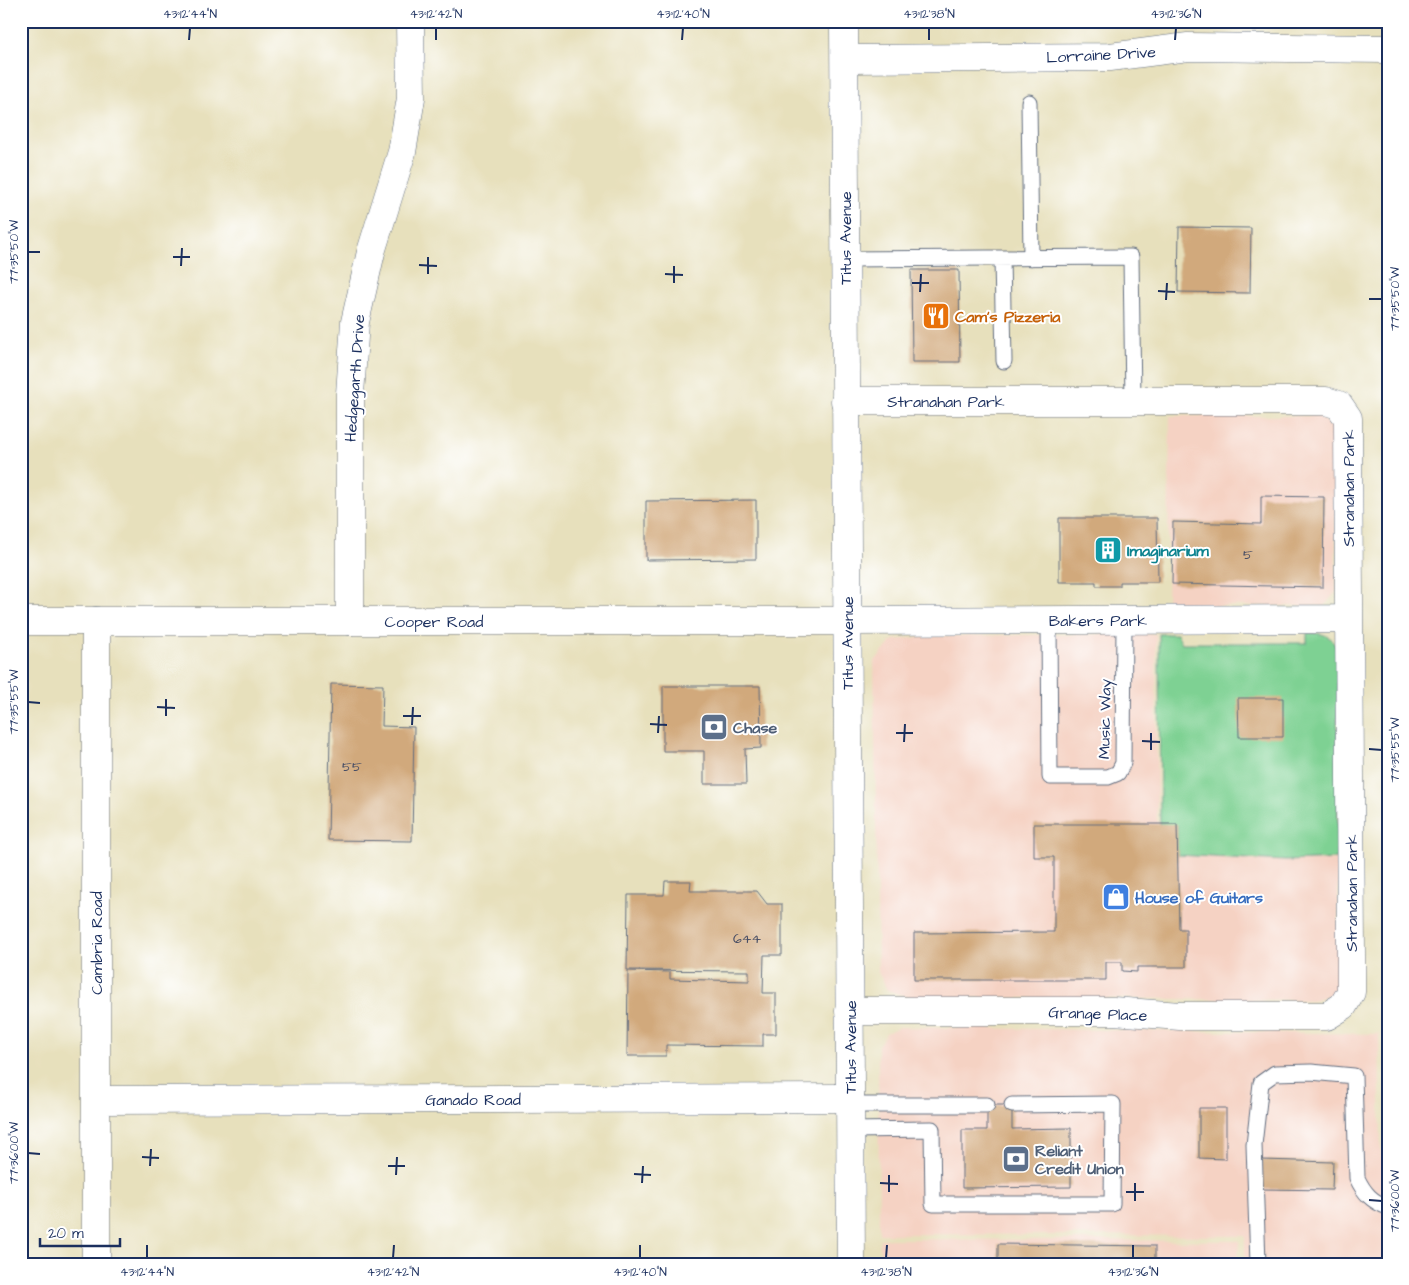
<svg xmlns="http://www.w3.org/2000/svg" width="1409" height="1285" font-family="'Architects Daughter',sans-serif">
<rect width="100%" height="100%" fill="#fff"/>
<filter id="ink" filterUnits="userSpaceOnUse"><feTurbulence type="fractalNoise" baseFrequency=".02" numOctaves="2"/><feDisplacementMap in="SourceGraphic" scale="10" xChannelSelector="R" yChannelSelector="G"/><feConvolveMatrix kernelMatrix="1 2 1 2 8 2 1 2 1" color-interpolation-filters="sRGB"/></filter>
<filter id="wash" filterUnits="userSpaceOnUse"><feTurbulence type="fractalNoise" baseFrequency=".0096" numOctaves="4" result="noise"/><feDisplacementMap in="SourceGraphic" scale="20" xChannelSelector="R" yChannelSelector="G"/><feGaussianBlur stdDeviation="1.12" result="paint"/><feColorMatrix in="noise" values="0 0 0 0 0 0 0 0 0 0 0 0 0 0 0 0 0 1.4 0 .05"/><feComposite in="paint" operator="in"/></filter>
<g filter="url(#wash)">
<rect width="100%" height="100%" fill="#e7e0bc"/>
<!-- built -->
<path fill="#f5d2c3" d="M1170,416H1319L1335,429L1336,592L1324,606H1167Z
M1156,634L1157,821L1160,824H1177L1178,855L1285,861L1338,859L1339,992L1313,1000L908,997L887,990L878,972L874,662L893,640L930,636Z
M899,1027L1379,1034L1381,1157L1388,1158V1264H1245V1236L879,1234L878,1046L886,1033Z
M880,1239L1239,1241L1238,1264H880Z"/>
<!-- green -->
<path fill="#7ed193" stroke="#4c8078" d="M1307,633C1324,633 1334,635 1337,653L1338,859L1285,861L1177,855V825L1160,824L1159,634H1177L1182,643H1307Z"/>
<g id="blocks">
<!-- building -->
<path fill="#d1a97b" d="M1179,227L1251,228L1250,293L1178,292Z
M911,270H959L960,362H912Z
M1261,496L1324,497L1323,587L1172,584L1173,522L1261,524Z
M756,500V559L646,560V501Z
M1059,518H1157L1158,582H1120V586H1096V582H1059Z
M331,684L383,685L382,726L414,727L412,841L328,840Z
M663,686H760L761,748L745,749L746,784H704V751H663Z
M1238,698H1283V737H1239Z
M1034,824H1177L1179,929H1186V967H1137V972L1122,971V962H1106V980H914V933L1054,932V857H1034Z
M665,881H691L690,891H757L767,904H782V955H764L763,993H776V1034H763V1046L666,1045V1056H627L628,971L670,972V979L749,981V971L627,970L628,895H664Z
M987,1105H1012V1129L1071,1128V1187L962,1188V1130H987Z
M1199,1108H1226V1159L1199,1158Z
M1262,1160L1333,1162L1332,1190L1261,1189Z
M998,1244L1155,1246V1264H998Z"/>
</g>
</g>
<g filter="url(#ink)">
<use href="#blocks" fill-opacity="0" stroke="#626d7f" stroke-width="1"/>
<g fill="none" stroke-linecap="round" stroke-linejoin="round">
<!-- service casing -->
<g stroke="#626d7f" stroke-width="17">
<path id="service" d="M1029,102L1031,258
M1002,258L1004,361
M845,259L1131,257L1133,401
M1049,621L1050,777H1108L1118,773L1123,763L1124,620
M850,1105H987
M850,1130L932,1129L933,1204H1112L1113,1104L1012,1105
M1258,1264L1254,1145L1261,1083L1275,1073L1311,1072L1354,1076L1357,1178C1364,1193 1372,1202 1388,1207"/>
</g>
<!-- minor casing -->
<g stroke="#626d7f" stroke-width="29">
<path id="minor" d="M845,59L1110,57L1188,47L1388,49
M845,401H1326L1339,405L1348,418L1351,956V992L1343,1006L1327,1016H1180L1113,1011H849
M96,621V1264
M350,621V394L355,322L371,252L402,152L411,98L410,21
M847,621L1349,619
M96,1100L850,1098"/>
</g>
<!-- tertiary casing -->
<g stroke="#626d7f" stroke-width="29">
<path id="tertiary" d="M21,621H847"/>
</g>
<!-- secondary casing -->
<g stroke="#626d7f" stroke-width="29">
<path id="secondary" d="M844,21L851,1264"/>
</g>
<!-- service -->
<use href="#service" stroke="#fff" stroke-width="15"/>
<!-- minor -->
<use href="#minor" stroke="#fff" stroke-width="28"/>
<!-- tertiary -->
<use href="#tertiary" stroke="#fff" stroke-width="28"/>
<!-- secondary -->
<use href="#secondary" stroke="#fff" stroke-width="28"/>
</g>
</g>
<!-- ticks -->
<path fill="none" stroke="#1b2f5e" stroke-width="2" d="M189,40L190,28M436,40V28M682,40L683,28M929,40V28M1175,40L1176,28M28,252H40M173,257H190M419,265L437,266M181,266L182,248M428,274V257M665,274L683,275M674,283V266M912,283H929M1158,291L1175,292M920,292L921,274M1369,299H1382M1166,300L1167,283M28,702L40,703M157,707L175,708M166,716V699M403,716H421M650,724L667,725M412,725L413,707M658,733L659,716M896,733H913M1142,741L1160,742M904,742L905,724M1369,749L1382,750M1151,750V733M28,1153L40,1154M142,1157L159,1158M150,1166L151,1149M388,1166H405M634,1174L651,1175M396,1175L397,1157M642,1183L643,1166M880,1183L898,1184M889,1192V1175M1126,1192H1144M1369,1200L1382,1201M1135,1201V1183M147,1258V1245M393,1258L394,1245M640,1258V1245M886,1258L887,1245M1133,1258V1245"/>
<!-- icons -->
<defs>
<g id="restaurant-square" transform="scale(1.4375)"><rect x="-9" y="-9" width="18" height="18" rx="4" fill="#e8710a" stroke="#fff"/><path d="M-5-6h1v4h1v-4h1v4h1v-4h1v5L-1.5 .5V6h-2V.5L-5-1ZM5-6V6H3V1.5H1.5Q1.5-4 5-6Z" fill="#fff"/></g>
<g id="building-square" transform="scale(1.4375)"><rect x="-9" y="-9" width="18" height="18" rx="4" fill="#0f9aa8" stroke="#fff"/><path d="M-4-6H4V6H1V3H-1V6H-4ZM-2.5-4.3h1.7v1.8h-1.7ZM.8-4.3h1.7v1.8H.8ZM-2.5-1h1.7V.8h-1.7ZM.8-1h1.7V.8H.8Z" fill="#fff"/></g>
<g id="bank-square" transform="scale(1.4375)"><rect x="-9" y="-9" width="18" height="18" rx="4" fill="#5c6f8a" stroke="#fff"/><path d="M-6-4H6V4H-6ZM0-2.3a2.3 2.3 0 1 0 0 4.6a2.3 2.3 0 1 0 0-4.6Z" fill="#fff"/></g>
<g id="shop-square" transform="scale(1.4375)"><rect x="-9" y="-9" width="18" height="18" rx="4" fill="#3f7fe0" stroke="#fff"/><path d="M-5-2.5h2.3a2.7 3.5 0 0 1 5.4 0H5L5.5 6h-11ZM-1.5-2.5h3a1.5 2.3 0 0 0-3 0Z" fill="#fff"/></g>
</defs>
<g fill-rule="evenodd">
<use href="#restaurant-square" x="936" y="316"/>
<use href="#building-square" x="1108" y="550"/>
<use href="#bank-square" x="714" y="727"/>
<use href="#shop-square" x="1116" y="897"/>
<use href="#bank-square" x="1016" y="1159"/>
</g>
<g text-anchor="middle" stroke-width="4" stroke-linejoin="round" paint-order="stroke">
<!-- number labels -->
<g font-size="14" fill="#484e65">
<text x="1248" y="559">5</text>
<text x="352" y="771">55</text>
<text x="747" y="943">644</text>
</g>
<!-- street labels -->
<g font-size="16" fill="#1b2f5e" stroke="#fff">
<text transform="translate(1101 54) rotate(-3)" y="6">Lorraine Drive</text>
<text transform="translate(845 238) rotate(-90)" y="6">Titus Avenue</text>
<text transform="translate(354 378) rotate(-86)" y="6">Hedgegarth Drive</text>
<text x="946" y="407">Stranahan Park</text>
<text transform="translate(1348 488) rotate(-90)" y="6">Stranahan Park</text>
<text x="1098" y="626">Bakers Park</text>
<text x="434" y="627">Cooper Road</text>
<text transform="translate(847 643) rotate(-90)" y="6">Titus Avenue</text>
<text transform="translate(1104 719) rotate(-89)" y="6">Music Way</text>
<text transform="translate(1351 893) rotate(-90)" y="6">Stranahan Park</text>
<text transform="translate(96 943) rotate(-90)" y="6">Cambria Road</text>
<text transform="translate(1098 1013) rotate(2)" y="6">Grange Place</text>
<text transform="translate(850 1047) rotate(-90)" y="6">Titus Avenue</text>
<text x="473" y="1105">Ganado Road</text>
</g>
<!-- food labels -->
<g font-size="16" font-weight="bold" fill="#c56008" stroke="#fff" text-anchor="start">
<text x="955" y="322">Cam's Pizzeria</text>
</g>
<!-- culture labels -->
<g font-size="16" font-weight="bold" fill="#0d838f" stroke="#fff" text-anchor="start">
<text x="1127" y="556">Imaginarium</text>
</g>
<!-- service labels -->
<g font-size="16" font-weight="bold" fill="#4e5e75" stroke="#fff" text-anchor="start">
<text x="733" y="733">Chase</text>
<text x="1035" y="1156">Reliant<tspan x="1035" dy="18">Credit Union</tspan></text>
</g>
<!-- shop labels -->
<g font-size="16" font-weight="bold" fill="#366cbe" stroke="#fff" text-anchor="start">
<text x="1135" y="903">House of Guitars</text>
</g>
</g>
<!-- margin -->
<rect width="1409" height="1285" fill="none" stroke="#fff" stroke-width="55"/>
<!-- scale -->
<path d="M40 1238v8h80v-8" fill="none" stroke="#1b2f5e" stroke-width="2.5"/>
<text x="48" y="1238" font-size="15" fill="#1b2f5e" stroke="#ffffff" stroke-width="4" paint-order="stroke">20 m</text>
<rect x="28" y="28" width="1354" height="1230" fill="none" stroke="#1b2f5e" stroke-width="2"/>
<g font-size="12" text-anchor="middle" fill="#1b2f5e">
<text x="190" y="18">43°12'44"N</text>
<text x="436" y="18">43°12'42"N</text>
<text x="683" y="18">43°12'40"N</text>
<text x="929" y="18">43°12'38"N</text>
<text x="1176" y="18">43°12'36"N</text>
<text transform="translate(14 252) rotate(-90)" y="4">77°35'50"W</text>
<text transform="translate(1395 299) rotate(-90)" y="4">77°35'50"W</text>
<text transform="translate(14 702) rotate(-90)" y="4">77°35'55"W</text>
<text transform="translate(1395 750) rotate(-90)" y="4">77°35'55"W</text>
<text transform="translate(14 1153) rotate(-90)" y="4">77°36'00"W</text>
<text transform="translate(1395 1201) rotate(-90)" y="4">77°36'00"W</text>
<text x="147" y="1276">43°12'44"N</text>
<text x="393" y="1276">43°12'42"N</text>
<text x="640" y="1276">43°12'40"N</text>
<text x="886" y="1276">43°12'38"N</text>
<text x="1133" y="1276">43°12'36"N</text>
</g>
</svg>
